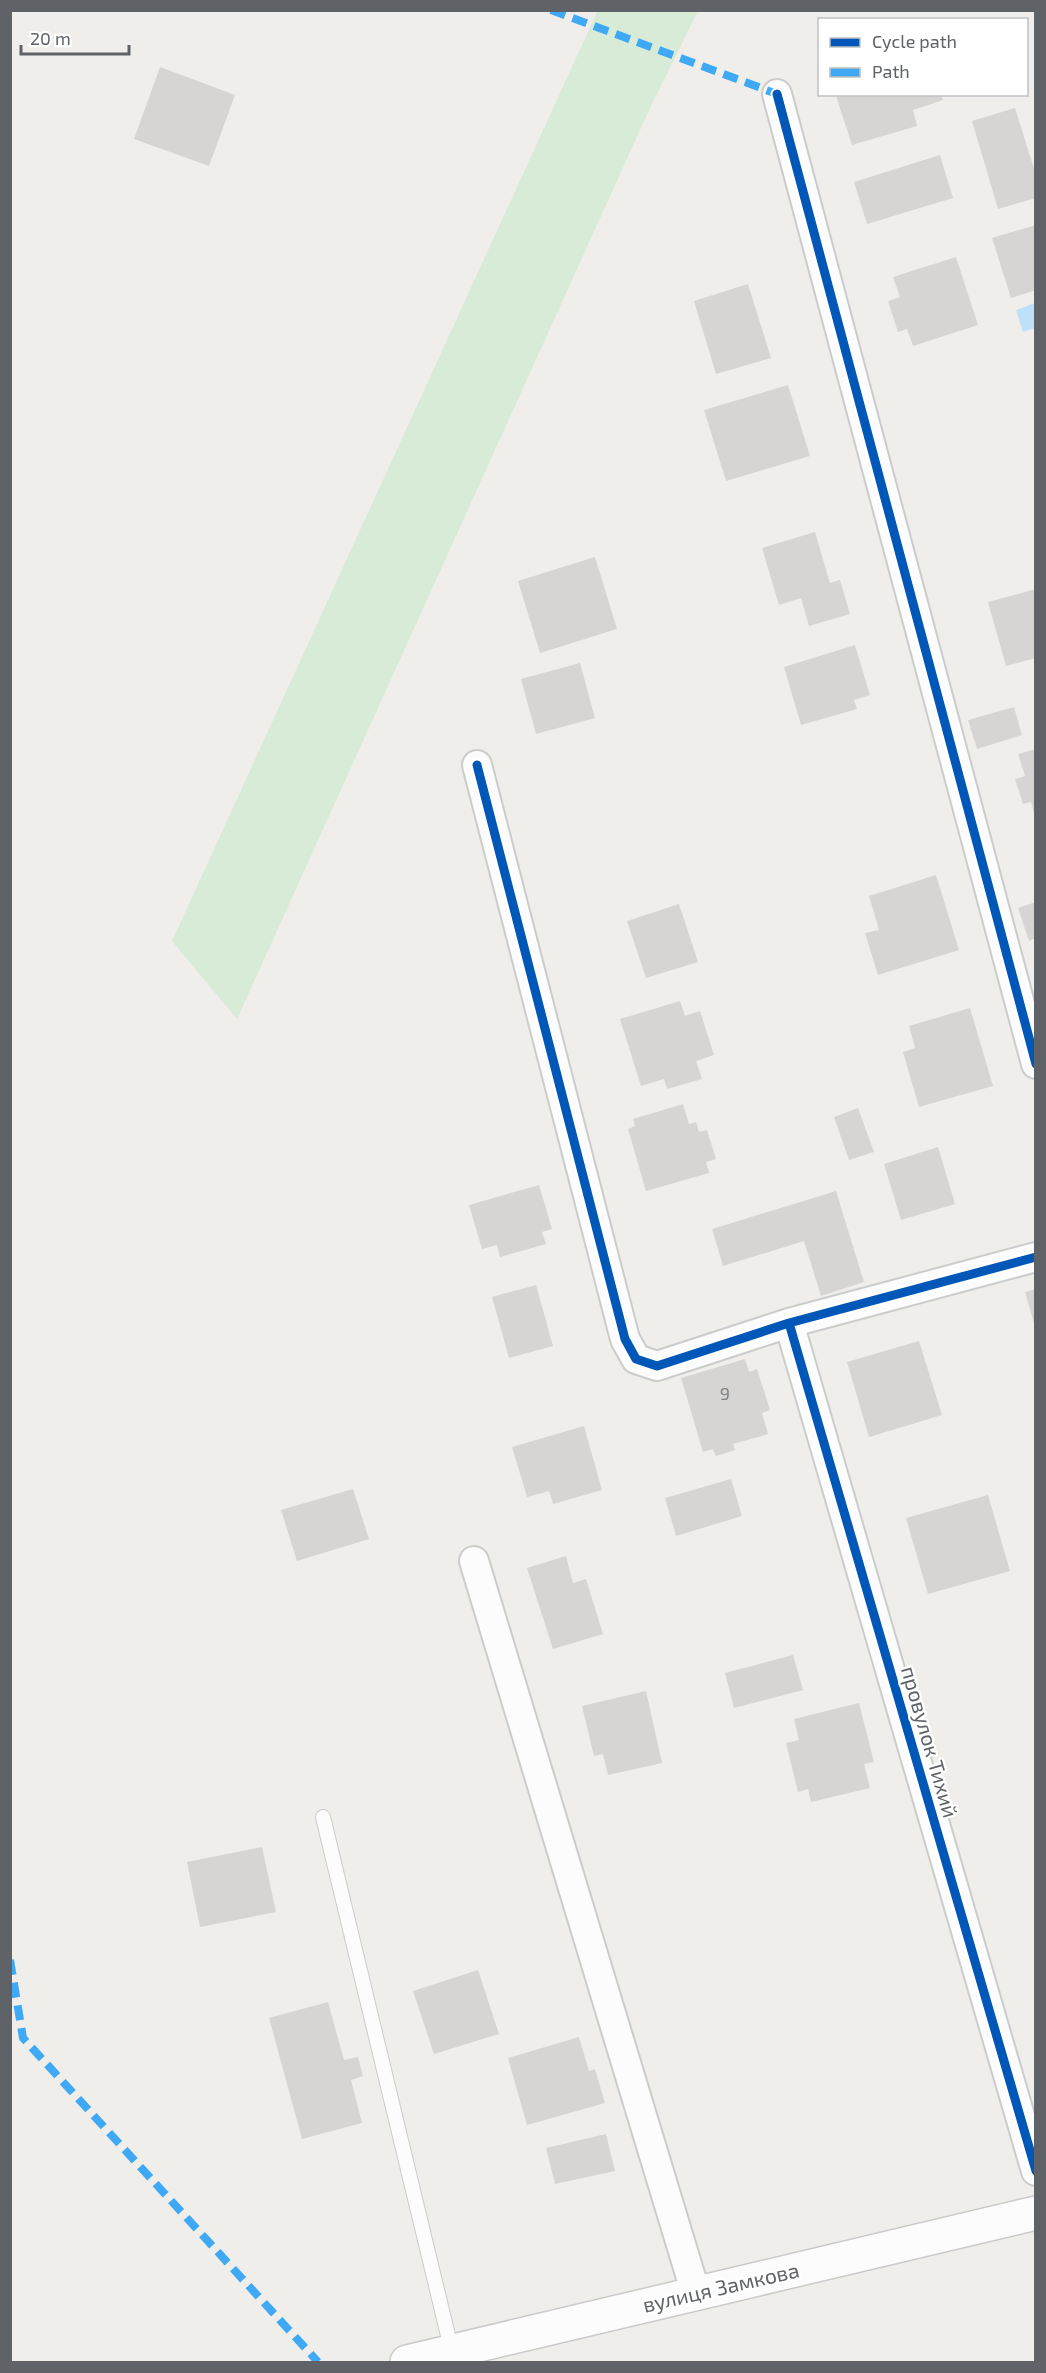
<svg xmlns="http://www.w3.org/2000/svg" width="1046" height="2373" font-family="'Exo 2',sans-serif">
<rect width="100%" height="100%" fill="#efeeea"/>
<!-- green -->
<path fill="#d8ebd6" d="M598,10L698,11L650,108L237,1019L172,941Z"/>
<!-- water -->
<path fill="#bfe0f9" d="M1035,303V328L1023,332L1016,310Z"/>
<!-- building -->
<path fill="#d6d5d3" d="M160,67L235,95L209,166L134,139Z
M840,94H941L943,100L913,110L917,126L852,145L836,96Z
M1015,108L1036,175V198L998,209L972,121Z
M940,155L953,198L867,224L854,182Z
M1036,225V290L1011,298L992,238Z
M956,257L978,325L913,346L907,329L898,332L888,301L900,297L893,277Z
M748,284L771,358L716,374L694,301Z
M788,385L810,456L726,481L704,410Z
M815,532L830,583L840,580L850,614L809,626L801,598L779,605L762,548Z
M595,557L617,629L540,653L518,581Z
M1036,589V658L1006,666L988,602Z
M855,645L870,695L854,700L857,709L801,725L784,667Z
M580,663L595,718L536,734L521,679Z
M1014,707L1022,735L977,749L968,720Z
M1036,749V817H1035L1031,802L1023,804L1015,779L1025,776L1018,754Z
M936,875L959,950L878,975L865,933L879,930L869,896Z
M1036,902V938L1029,941L1018,908Z
M679,904L698,962L646,978L627,921Z
M680,1001L685,1016L700,1011L714,1055L696,1061L702,1079L667,1089L664,1079L641,1086L620,1019Z
M970,1008L993,1086L919,1107L903,1052L915,1048L909,1026Z
M683,1104L689,1124L696,1122L699,1132L707,1130L716,1159L706,1162L709,1173L646,1191L628,1129L635,1126L633,1119Z
M858,1108L874,1152L849,1160L834,1117Z
M938,1147L955,1204L901,1220L884,1164Z
M539,1185L552,1229L542,1232L546,1244L500,1257L497,1245L482,1249L469,1205Z
M836,1191L864,1282L821,1296L804,1241L723,1266L712,1229Z
M536,1285L553,1346L509,1358L492,1297Z
M1036,1289V1327H1035L1025,1292Z
M919,1341L942,1415L869,1437L847,1362Z
M745,1359L749,1372L757,1369L770,1410L762,1413L768,1434L733,1444L735,1450L716,1456L713,1449L703,1452L681,1378Z
M584,1426L602,1490L553,1504L549,1491L527,1497L512,1447Z
M731,1479L742,1516L676,1536L665,1498Z
M353,1489L369,1539L297,1561L281,1510Z
M988,1495L1010,1571L928,1594L906,1518Z
M566,1556L573,1583L586,1579L603,1634L553,1649L527,1568Z
M793,1655L803,1690L734,1708L725,1673Z
M646,1691L662,1763L608,1775L603,1754L594,1756L582,1706Z
M859,1703L874,1762L864,1764L870,1788L811,1802L808,1789L798,1792L786,1743L799,1740L794,1719Z
M262,1847L276,1912L200,1927L187,1862Z
M478,1970L499,2034L434,2054L413,1991Z
M328,2002L344,2060L358,2057L363,2076L351,2080L362,2123L302,2139L269,2018Z
M579,2037L589,2071L595,2069L605,2103L527,2125L508,2058Z
M606,2134L615,2171L555,2184L546,2148Z"/>
<g fill="none" stroke-linecap="round" stroke-linejoin="round">
<!-- lane casing -->
<g stroke="#cbcccc" stroke-width="16">
<path id="lane" d="M323,1817L452,2352"/>
</g>
<!-- street casing -->
<g stroke="#cbcccc" stroke-width="32">
<path id="street" d="M777,94L1036,1064
M477,765L625,1339L636,1359L657,1366L789,1323L1036,1257
M789,1323L1036,2171
M474,1561L696,2294"/>
</g>
<!-- secondary casing -->
<g stroke="#cacacb" stroke-width="36">
<path id="secondary" d="M407,2362L1036,2213"/>
</g>
<!-- lane -->
<use href="#lane" stroke="#fdfcfc" stroke-width="14"/>
<!-- street -->
<use href="#street" stroke="#fdfcfc" stroke-width="28"/>
<!-- secondary -->
<use href="#secondary" stroke="#fdfcfc" stroke-width="33"/>
<!-- quiet -->
<path stroke="#3fa9f5" stroke-width="8" stroke-dasharray="15 8" stroke-linecap="butt" d="M551,10L777,94
M10,1960L23,2038L318,2362"/>
<!-- cycleway casing -->
<g stroke="#fff" stroke-width="13">
<path id="cycleway" d="M777,94L1036,1064
M477,765L625,1339L636,1359L657,1366L789,1323L1036,1257
M789,1323L1036,2171"/>
</g>
<!-- cycleway -->
<use href="#cycleway" stroke="#0057b8" stroke-width="9"/>
</g>
<g text-anchor="middle" stroke-width="4.5" stroke-linejoin="round" paint-order="stroke">
<!-- number labels -->
<g font-size="18" fill="#7e8184">
<text x="725" y="1400">9</text>
</g>
<!-- street labels -->
<g font-size="21" fill="#5f6368" stroke="#fff">
<text transform="translate(929 1742) rotate(74)" y="7">провулок Тихий</text>
<text transform="translate(721 2288) rotate(-13)" y="7">вулиця Замкова</text>
</g>
</g>
<!-- border -->
<rect width="1046" height="2373" fill="none" stroke="#5f6368" stroke-width="24"/>
<!-- legend -->
<rect x="818" y="18" width="210" height="78" fill="#ffffff" stroke="#bfc1c3" stroke-width="1.5"/>
<rect x="830" y="38" width="30" height="9" fill="#0057b8" stroke="#bfc1c3" stroke-width="1.5"/>
<text x="872" y="48" font-size="18" fill="#5f6368">Cycle path</text>
<rect x="830" y="68" width="30" height="9" fill="#3fa9f5" stroke="#bfc1c3" stroke-width="1.5"/>
<text x="872" y="78" font-size="18" fill="#5f6368">Path</text>
<!-- scale -->
<path d="M21 45v9h108v-9" fill="none" stroke="#5f6368" stroke-width="3"/>
<text x="30" y="45" font-size="18" fill="#5f6368" stroke="#ffffff" stroke-width="4.5" paint-order="stroke">20 m</text>
</svg>
